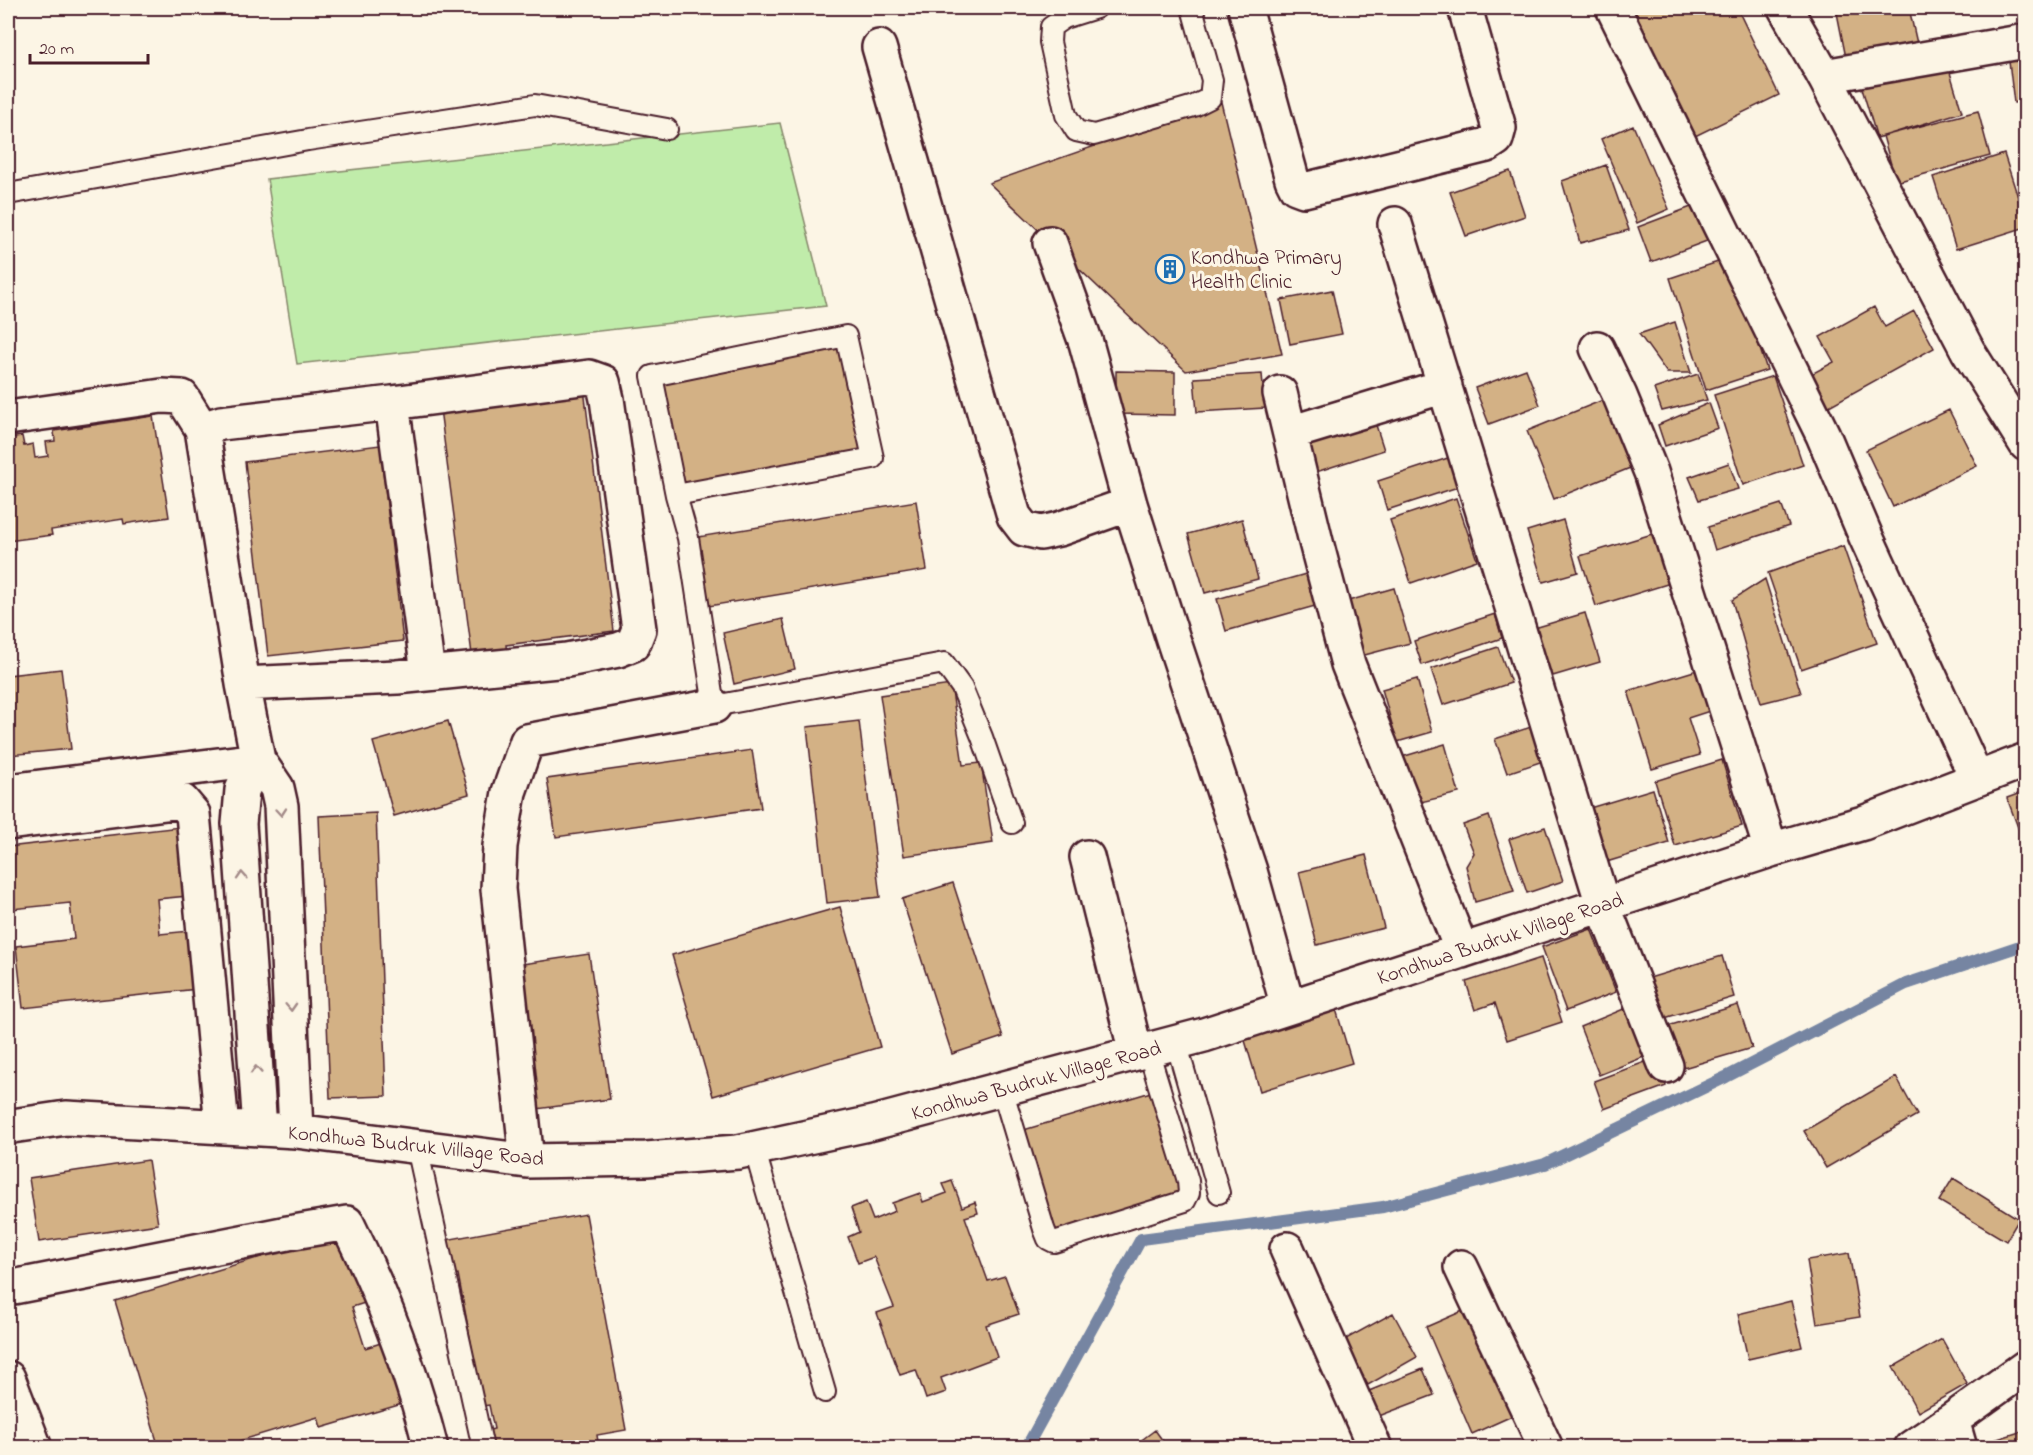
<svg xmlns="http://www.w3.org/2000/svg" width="2033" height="1455" font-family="'Indie Flower',sans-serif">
<rect width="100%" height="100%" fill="#fcf5e5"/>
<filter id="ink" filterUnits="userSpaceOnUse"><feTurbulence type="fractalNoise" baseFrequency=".0167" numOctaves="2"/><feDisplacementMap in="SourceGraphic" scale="12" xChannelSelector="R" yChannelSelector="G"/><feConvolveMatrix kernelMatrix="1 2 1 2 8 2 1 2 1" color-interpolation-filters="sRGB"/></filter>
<g filter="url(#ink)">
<!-- grass -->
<path fill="#c0ecaa" stroke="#85866a" stroke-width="1.5" d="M780,123L826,306L297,364L267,179Z"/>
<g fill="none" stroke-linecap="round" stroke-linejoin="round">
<!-- stream -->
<path stroke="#7685a2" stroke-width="12" d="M1026,1448L1141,1239L1383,1207L1545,1164L1726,1077L1906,984L2026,944"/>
</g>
<!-- building -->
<path fill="#d3b185" stroke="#4a1f2b" stroke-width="1.5" d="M1625,8H1737L1779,95L1689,139Z
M1836,8H1909L1918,48L1847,63Z
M2026,51V102L2014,103L2008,53Z
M1945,56L1962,112L1877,138L1860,82Z
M1221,102L1282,354L1186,371L989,183Z
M1978,111L1990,156L1896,182L1883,136Z
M1633,125L1669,209L1637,223L1601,139Z
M2004,154L2026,222V227L1956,249L1933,177Z
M1606,165L1629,230L1580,243L1562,181Z
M1510,171L1525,216L1466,236L1450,192Z
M1707,201L1720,236L1651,262L1638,227Z
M1730,258L1767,370L1706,390L1670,278Z
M1332,290L1342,334L1290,344L1281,300Z
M1874,307L1885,327L1914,311L1934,348L1822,410L1804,378L1834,362L1820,337Z
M1675,322L1691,373H1667L1639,334Z
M844,346L864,452L680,488L660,382Z
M1526,369L1540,405L1489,424L1475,388Z
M1116,371L1175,372V415L1116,414Z
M1262,374L1265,408L1197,412L1194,378Z
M1698,374L1707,400L1662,411L1654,389Z
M1773,376L1803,465L1743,485L1714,395Z
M584,389L614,631L506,645L507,658L473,662L440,409Z
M1603,400L1630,468L1554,499L1527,431Z
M1709,403L1718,428L1665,446L1658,425Z
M1949,410L1977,466L1893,507L1866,450Z
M153,416L169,517L124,524L123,519L51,530L52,535L8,541V438L22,436L24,446L33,444L35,458L48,456L46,442L55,441L54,431Z
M1375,422L1384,450L1316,472L1307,445Z
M380,445L403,641L268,656L245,462Z
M1448,458L1458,487L1387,510L1378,481Z
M1729,463L1738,489L1699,500L1689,477Z
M1456,498L1477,560L1411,583L1390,520Z
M916,501L927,570L709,606L698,537Z
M1781,504L1789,526L1715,550L1708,527Z
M1242,519L1258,579L1205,593L1188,534Z
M1563,520L1578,572L1543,582L1527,531Z
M1662,531L1677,581L1596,606L1580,556Z
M1843,546L1877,643L1801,669L1768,573Z
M1306,574L1315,606L1226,631L1217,599Z
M1765,579L1801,693L1761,703L1732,600Z
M1394,588L1410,643L1357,657L1341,603Z
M1585,613L1600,662L1536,681L1521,632Z
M1495,614L1502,638L1422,665L1414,641Z
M783,619L795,669L734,684L723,633Z
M1498,647L1511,683L1443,705L1431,669Z
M1704,668L1716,709L1688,718L1700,755L1652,769L1628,691Z
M61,669L71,749L9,755L8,675Z
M1417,679L1432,732L1397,742L1382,689Z
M951,685L963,765L981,763L993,843L904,856L880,695Z
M448,721L469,794L394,816L373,742Z
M859,721L880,897L827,903L807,727Z
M1540,724L1552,758L1507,773L1495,739Z
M1445,744L1459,793L1421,802L1395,759Z
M752,750L761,808L556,837L547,779Z
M1722,760L1742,826L1675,846L1655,781Z
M1653,789L1669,843L1600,864L1583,810Z
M2026,791V849L2007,798Z
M376,813L386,1096L330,1098L319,816Z
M1489,816L1514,891L1475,902L1466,866L1474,853L1463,825Z
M180,827L188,896L157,899L160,934L190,931L197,989L23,1008L16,946L74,939L70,903L12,909L8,871V847Z
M1545,827L1563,881L1527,893L1509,839Z
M1366,855L1384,928L1317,945L1299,872Z
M953,883L1003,1037L952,1054L902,899Z
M840,907L880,1047L713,1096L672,955Z
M1591,929L1616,992L1566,1011L1542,947Z
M589,954L610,1099L537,1109L516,965Z
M1722,956L1734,997L1658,1020L1646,979Z
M1541,958L1562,1022L1507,1040L1495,1003L1475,1010L1466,982Z
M1333,999L1352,1063L1260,1091L1241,1027Z
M1738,1005L1752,1048L1673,1071L1661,1028Z
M1631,1006L1651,1054L1599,1075L1580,1027Z
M1656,1058L1666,1086L1604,1109L1594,1081Z
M1896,1077L1917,1115L1826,1168L1804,1131Z
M1151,1092L1182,1197L1049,1238L1017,1132Z
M148,1160L158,1224L39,1242L29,1178Z
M1953,1178L2019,1219L2006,1241L1939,1201Z
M952,1181L962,1207L975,1202L978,1213L965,1217L988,1281L1005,1276L1019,1314L986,1325L997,1357L941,1378L946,1392L926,1399L916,1370L900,1375L877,1313L894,1307L874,1257L858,1263L848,1237L859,1232L851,1208L866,1202L873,1220L895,1211L892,1203L920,1193L923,1202L947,1193L943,1184Z
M586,1214L626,1430L597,1435L599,1448H485L482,1432L494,1429L489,1405L483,1406L458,1274L446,1276L440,1241Z
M350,1230L371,1301L352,1307L365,1348L384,1342L402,1404L321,1428L318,1417L239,1441L241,1448H159L115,1301Z
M1849,1253L1860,1317L1817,1324L1807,1260Z
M1791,1301L1802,1347L1748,1359L1738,1314Z
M1465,1310L1512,1416L1472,1434L1426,1327Z
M1393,1313L1417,1357L1368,1385L1344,1340Z
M1942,1339L1967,1384L1918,1412L1893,1367Z
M1423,1369L1434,1395L1379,1416L1369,1391Z
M1155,1430L1168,1448H1131Z
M2026,1430V1448H1996L1994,1440Z"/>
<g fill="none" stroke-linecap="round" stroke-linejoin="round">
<!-- lane casing -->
<g stroke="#4a1f2b" stroke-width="24">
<path id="lane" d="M1096,8L1064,18L1051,27L1050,42L1066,115L1076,131L1094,135L1194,106L1210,98L1212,80L1192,8
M8,194L308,140L535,105L667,129
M676,495L873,458L846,336L652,376L676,495L688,538L714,706L944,663L962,688L982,737L1012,823
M1176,1042L1219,1193
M1002,1089L1044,1229L1048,1239L1054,1242L1185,1201L1189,1193L1188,1181L1148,1050
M417,1147L483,1448
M754,1148L825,1392"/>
</g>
<!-- street casing -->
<g stroke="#4a1f2b" stroke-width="38">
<path id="street" d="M1245,8L1292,179L1296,187L1304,190L1487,145L1496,139L1499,128L1465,8
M1613,8L1823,435L1866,537L1977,779
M879,47L1014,516L1024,529L1041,533L1059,529L1130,504
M1824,76L2026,41
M1395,224L1603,905L1666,1066
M1050,243L1086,343L1130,504L1173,639L1250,871L1288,1007
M1597,348L1620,396L1651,472L1771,850
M1280,393L1316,542L1348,664L1462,951
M8,418L162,396L182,397L202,429L243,684L397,677L567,660L618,650L633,644L639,629L607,399L603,382L589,377L392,403
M202,429L221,423L392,403L428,673
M1290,433L1445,386
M243,684L258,760L277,788L281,806L296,1131
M258,760L242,790L239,824L260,1129
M8,791L258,760
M8,823L182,801L193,814L222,1127
M1087,857L1136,1053
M8,1128L12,1126L66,1118L296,1131L527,1161L646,1159L738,1152L873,1123L1204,1035L1771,850L1863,823L2026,760
M527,1161L498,889L500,846L509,792L527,741L714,706
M1287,1249L1375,1448
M1461,1267L1546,1448
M8,1288L288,1233L347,1223C383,1295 411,1370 431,1448
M8,1378L35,1448
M1952,1420L2026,1367
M1911,1448L1952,1420L1960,1448"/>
</g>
<!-- secondary casing -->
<g stroke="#4a1f2b" stroke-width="38">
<path id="secondary" d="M1785,8L1824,76L1968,351L2026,444"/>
</g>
<!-- lane -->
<use href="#lane" stroke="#fcf5e5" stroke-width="20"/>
<!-- street -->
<use href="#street" stroke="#fcf5e5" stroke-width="33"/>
<!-- secondary -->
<use href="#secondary" stroke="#fcf5e5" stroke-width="33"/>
</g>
<!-- one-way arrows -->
<defs><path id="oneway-chevron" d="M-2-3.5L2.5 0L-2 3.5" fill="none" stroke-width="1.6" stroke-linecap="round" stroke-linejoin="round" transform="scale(1.5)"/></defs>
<g stroke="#a38a88">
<use href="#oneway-chevron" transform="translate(281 812) rotate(85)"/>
<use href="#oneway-chevron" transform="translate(242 876) rotate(-94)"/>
<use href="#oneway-chevron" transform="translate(291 1007) rotate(87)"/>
<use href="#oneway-chevron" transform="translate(256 1070) rotate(-94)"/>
</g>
</g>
<!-- icons -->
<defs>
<g id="building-ring" transform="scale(1.5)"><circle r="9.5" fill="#fcf5e5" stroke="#1f6fb2" stroke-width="1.5"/><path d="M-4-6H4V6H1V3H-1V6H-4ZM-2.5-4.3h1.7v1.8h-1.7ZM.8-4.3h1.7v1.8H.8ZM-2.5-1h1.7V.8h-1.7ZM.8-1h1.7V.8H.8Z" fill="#1f6fb2"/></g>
</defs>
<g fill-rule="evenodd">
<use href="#building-ring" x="1170" y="269"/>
</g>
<g text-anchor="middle" stroke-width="6" stroke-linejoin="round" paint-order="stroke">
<!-- poi labels -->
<g font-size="21" fill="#4a1f2b" stroke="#fcf5e5" text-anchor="start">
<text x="1191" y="264">Kondhwa Primary<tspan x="1191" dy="24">Health Clinic</tspan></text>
</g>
<!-- street labels -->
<g font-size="21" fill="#4a1f2b" stroke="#fcf5e5">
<text transform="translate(1500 938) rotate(-18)" y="7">Kondhwa Budruk Village Road</text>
<text transform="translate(1036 1080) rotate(-15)" y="7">Kondhwa Budruk Village Road</text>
<text transform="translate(416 1145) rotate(6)" y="7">Kondhwa Budruk Village Road</text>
</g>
</g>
<!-- margin -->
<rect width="2033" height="1455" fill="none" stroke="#fcf5e5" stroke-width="30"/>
<rect x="15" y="15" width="2003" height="1425" fill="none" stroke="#4a1f2b" stroke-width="2" filter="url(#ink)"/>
<!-- scale -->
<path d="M30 54v9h118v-9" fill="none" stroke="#4a1f2b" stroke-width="3"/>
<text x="39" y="54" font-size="18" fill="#4a1f2b" stroke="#fcf5e5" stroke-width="4.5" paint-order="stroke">20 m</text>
</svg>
